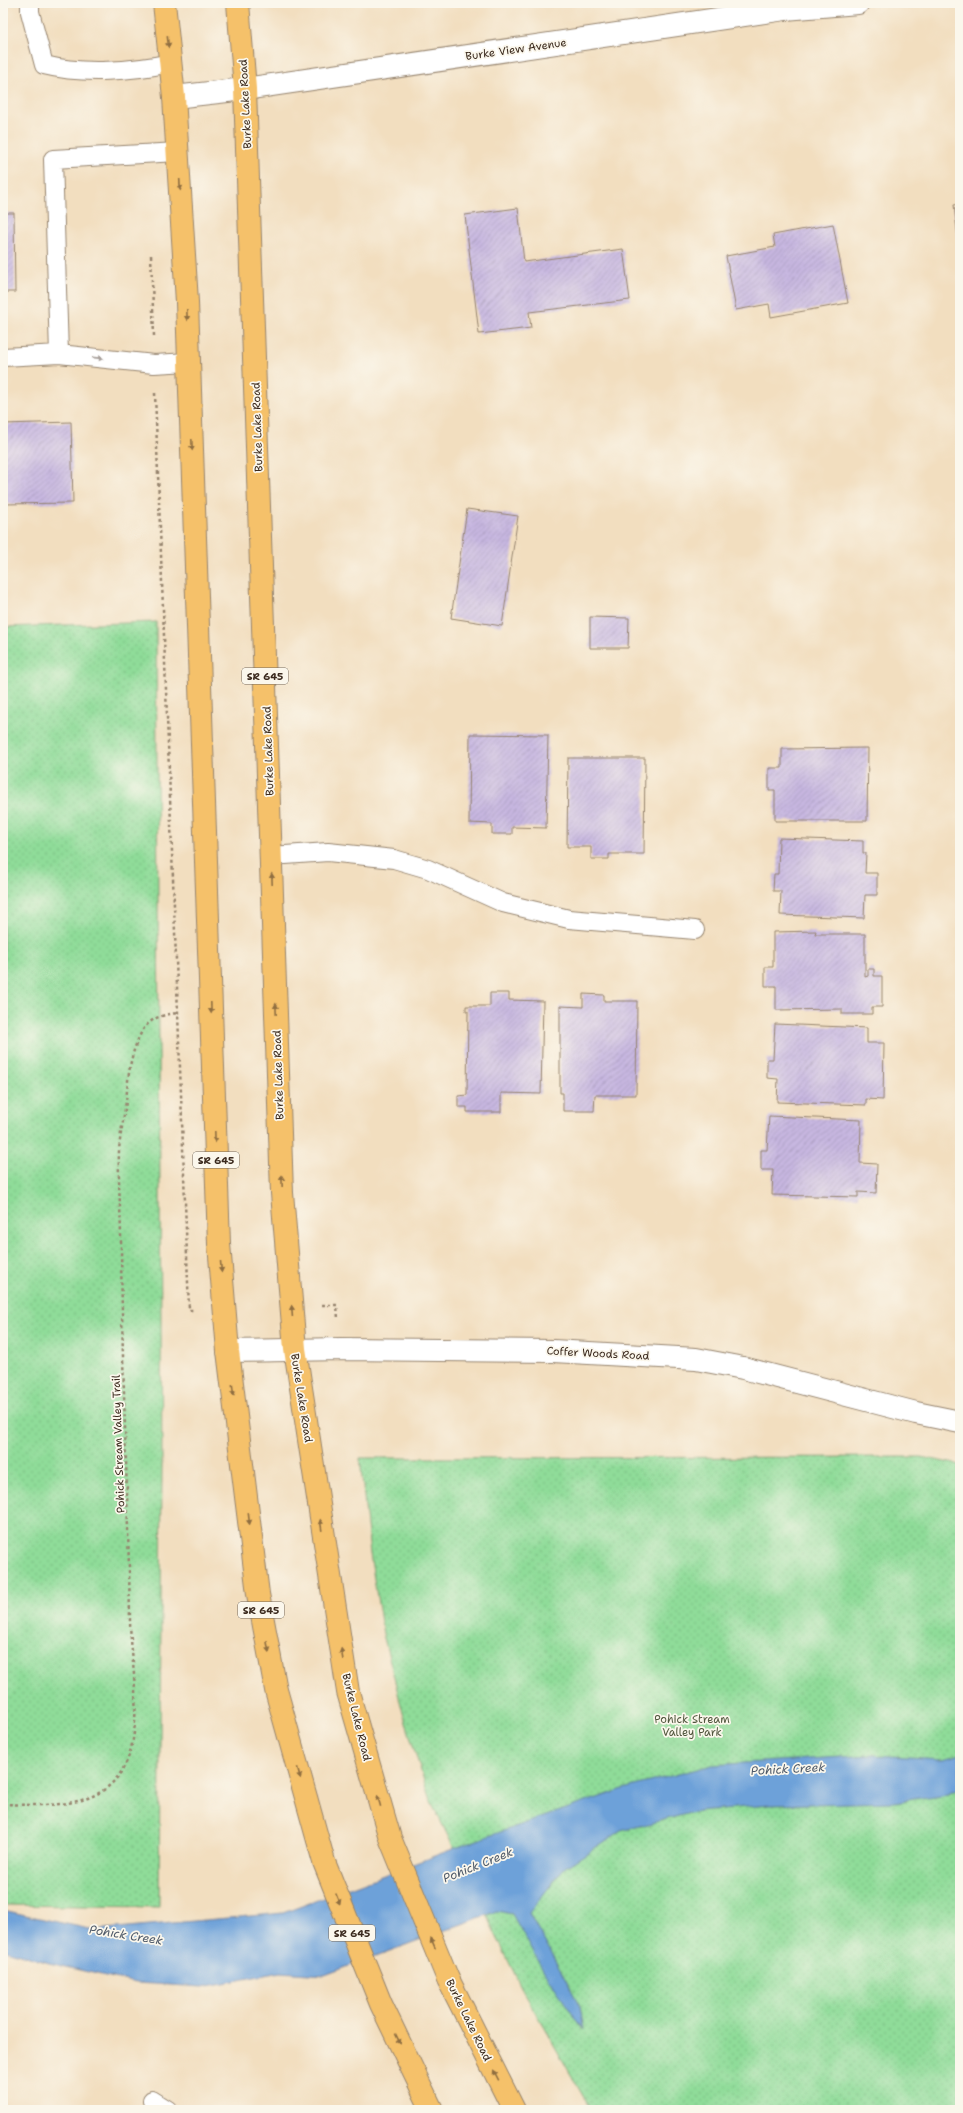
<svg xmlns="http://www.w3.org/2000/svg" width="963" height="2113" font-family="'Shantell Sans',sans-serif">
<defs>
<pattern id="park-dots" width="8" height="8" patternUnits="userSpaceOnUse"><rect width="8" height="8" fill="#8fdc99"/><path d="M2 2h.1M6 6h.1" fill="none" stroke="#7cbd83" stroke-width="1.8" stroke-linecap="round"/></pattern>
<pattern id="building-hatch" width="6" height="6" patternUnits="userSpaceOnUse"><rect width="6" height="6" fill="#c7b7e1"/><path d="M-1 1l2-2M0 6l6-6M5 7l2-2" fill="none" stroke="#a395b6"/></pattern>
</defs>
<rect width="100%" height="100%" fill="#fbf7ec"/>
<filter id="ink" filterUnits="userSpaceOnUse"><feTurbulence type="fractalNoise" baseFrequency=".025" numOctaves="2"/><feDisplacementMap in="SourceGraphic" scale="8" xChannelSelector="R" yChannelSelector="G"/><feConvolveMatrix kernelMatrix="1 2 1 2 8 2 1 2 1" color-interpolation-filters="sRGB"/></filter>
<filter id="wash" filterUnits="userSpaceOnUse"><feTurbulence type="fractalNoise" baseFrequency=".012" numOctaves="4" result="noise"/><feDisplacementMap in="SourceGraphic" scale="16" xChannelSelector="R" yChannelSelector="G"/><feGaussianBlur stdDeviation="0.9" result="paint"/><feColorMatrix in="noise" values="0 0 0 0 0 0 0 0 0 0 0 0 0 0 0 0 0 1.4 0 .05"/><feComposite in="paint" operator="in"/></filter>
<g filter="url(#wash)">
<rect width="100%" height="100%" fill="#f2debf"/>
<!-- park -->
<path fill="url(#park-dots)" stroke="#65835c" d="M156,622L162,1464L159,1907L3,1905V627Z
M921,1457L960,1465V2110H591L521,1987L429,1797L403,1713L383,1634L370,1554L360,1458Z"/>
<!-- water -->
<path fill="#6da1d9" stroke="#54667c" d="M960,1754V1788L948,1794L894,1802L771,1805L698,1811L621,1831L564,1868L529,1913L580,2006L584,2030L545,1973L512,1914L497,1911L325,1975L280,1972L203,1987L136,1983L49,1963L3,1949V1910L94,1930L283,1913L466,1844L623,1789L712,1765L873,1755L943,1759Z"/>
<g id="blocks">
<!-- building -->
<path fill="url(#building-hatch)" d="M960,204V246L959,247L954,205Z
M518,208L524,262L623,249L630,300L529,312L531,328L479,334L465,215Z
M3,213H14L15,292H3Z
M833,224L848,303L771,317L769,304L736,310L726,256L775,247L773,235Z
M71,422L73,503L3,504V424Z
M467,509L518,516L502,626L451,618Z
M590,617L629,618L628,648H590Z
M470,734L548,735L546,828L512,827V834H492V824L469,823Z
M868,748L867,821H775V790H769V768H782V749Z
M568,758H645L644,854H609V859H591V847H567Z
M779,838L863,841V853H866L865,873H877V895H865L864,918L780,915L781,891H773L774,874H778Z
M816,931L815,934H865V977L868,976V969H874V976H882V1007H872V1014H842V1009L776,1010V986H765V967H773V932Z
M490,993H509V1000L543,1001L541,1094L501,1093V1112H467V1107H458V1096L467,1095L468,1011H466V1006H490Z
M583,994L604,995V1001H637L636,1095H595L594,1111H563V1093H560V1006L583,1007Z
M775,1024L867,1028V1043H884L883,1100L866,1099V1105L777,1102L778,1079L767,1078V1059H773Z
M769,1116L861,1120L860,1163L877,1164L876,1193L858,1192V1197L772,1195L773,1170H761V1150H767Z"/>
</g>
</g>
<g filter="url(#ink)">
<use href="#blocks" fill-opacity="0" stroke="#96846e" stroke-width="1"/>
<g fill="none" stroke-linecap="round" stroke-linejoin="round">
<!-- service casing -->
<g stroke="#96846e" stroke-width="20">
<path id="service" d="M30,3V12L44,65C83,75 132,71 171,63
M59,354L53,159L178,152
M3,357L59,354L154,364L189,362
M271,856L328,852L394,859L428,869L503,903L569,919L695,930
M152,2100L168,2110"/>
</g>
<!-- minor casing -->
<g stroke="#96846e" stroke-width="24">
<path id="minor" d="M174,97L245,89L785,9L858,3"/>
</g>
<!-- tertiary casing -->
<g stroke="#96846e" stroke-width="24">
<path id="tertiary" d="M228,1351L341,1349L553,1351L696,1359L743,1368L916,1413L960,1422"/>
</g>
<!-- primary casing -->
<g stroke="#96846e" stroke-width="24">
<path id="primary" d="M164,3L174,97L187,302L219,1244L228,1351L258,1594L276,1690L324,1862L381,2004L432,2110
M238,3L245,89L282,1193L295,1349L348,1692L390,1838L448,1979L514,2110"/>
</g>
<!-- path -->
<path stroke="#96846e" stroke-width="2.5" stroke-dasharray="3 3" stroke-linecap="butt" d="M151,255L154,336
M155,393L189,1310H195
M322,1305H337L338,1319
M3,1804C41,1805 93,1811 119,1775C147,1736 131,1666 130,1621C128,1495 122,1369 121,1243C121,1213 118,1182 119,1151C120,1134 124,1118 126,1101C128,1081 129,1061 137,1042C145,1021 156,1015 178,1013"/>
<!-- service -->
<use href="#service" stroke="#fff" stroke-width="18"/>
<!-- minor -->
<use href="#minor" stroke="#fff" stroke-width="22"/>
<!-- tertiary -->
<use href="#tertiary" stroke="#fff" stroke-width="22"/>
<!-- primary -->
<use href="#primary" stroke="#f5c16b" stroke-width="22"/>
</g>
<!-- one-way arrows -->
<defs><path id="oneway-solid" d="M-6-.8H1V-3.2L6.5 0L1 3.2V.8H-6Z"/></defs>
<g fill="#8f6e41">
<use href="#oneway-solid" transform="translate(168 42) rotate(83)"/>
<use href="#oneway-solid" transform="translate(180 185) rotate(87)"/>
<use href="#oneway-solid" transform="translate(187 315) rotate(88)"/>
<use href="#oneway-solid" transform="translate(192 445) rotate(88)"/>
<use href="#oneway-solid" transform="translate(272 879) rotate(-92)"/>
<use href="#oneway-solid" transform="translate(211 1008) rotate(88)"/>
<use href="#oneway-solid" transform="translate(276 1009) rotate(-92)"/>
<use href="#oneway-solid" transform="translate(215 1137) rotate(88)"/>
<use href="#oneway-solid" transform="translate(282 1181) rotate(-92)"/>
<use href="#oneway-solid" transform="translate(221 1267) rotate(85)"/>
<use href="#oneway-solid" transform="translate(292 1311) rotate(-94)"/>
<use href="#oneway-solid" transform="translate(233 1390) rotate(83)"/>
<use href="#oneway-solid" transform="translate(249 1519) rotate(83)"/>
<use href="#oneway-solid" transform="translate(321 1525) rotate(-98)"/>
<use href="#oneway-solid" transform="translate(268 1647) rotate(79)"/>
<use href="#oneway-solid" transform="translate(342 1654) rotate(-99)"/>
<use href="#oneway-solid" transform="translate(299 1773) rotate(75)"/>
<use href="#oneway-solid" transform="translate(379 1801) rotate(-106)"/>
<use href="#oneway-solid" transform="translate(338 1899) rotate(68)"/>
<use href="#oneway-solid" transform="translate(433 1943) rotate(-113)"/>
<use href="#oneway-solid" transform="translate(398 2039) rotate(64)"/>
<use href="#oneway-solid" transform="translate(496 2075) rotate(-117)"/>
</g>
<use fill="#a79f9a" href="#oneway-solid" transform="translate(98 358) rotate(6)"/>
</g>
<g text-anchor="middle" stroke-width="3.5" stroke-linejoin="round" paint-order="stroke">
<!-- shield labels -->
<g fill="#fbf7ec" stroke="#75685c" stroke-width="1">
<rect x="242" y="668" width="46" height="16" rx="3"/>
<rect x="193" y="1152" width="46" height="16" rx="3"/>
<rect x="238" y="1602" width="46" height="16" rx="3"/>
<rect x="329" y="1925" width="46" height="16" rx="3"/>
</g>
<g font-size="10" font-weight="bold" fill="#3b2a1e">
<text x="265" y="680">SR 645</text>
<text x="216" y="1164">SR 645</text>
<text x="261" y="1614">SR 645</text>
<text x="352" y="1937">SR 645</text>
</g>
<!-- street labels -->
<g font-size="11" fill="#3b2a1e" stroke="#fbf7ec">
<text transform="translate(516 49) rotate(-8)" y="4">Burke View Avenue</text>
<text transform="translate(245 104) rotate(-93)" y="4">Burke Lake Road</text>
<text transform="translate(257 427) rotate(-92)" y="4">Burke Lake Road</text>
<text transform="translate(268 751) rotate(-92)" y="4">Burke Lake Road</text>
<text transform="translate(278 1075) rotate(-92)" y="4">Burke Lake Road</text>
<text transform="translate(598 1353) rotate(3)" y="4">Coffer Woods Road</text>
<text transform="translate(302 1398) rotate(81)" y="4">Burke Lake Road</text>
<text transform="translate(118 1444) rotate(-92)" y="4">Pohick Stream Valley Trail</text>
<text transform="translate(357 1717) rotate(76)" y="4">Burke Lake Road</text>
<text transform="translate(469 2020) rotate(64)" y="4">Burke Lake Road</text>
</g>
<!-- park labels -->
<g font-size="11" fill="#50563d" stroke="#fbf7ec">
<text x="692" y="1723">Pohick Stream<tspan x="692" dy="13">Valley Park</tspan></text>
</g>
<!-- water labels -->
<g font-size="12" font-style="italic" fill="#4f5a69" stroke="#fbf7ec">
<text transform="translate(788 1769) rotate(-3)" y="4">Pohick Creek</text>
<text transform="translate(478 1865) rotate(-22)" y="4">Pohick Creek</text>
<text transform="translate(126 1935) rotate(9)" y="4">Pohick Creek</text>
</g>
</g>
<!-- margin -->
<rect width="963" height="2113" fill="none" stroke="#fbf7ec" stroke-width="16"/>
</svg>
